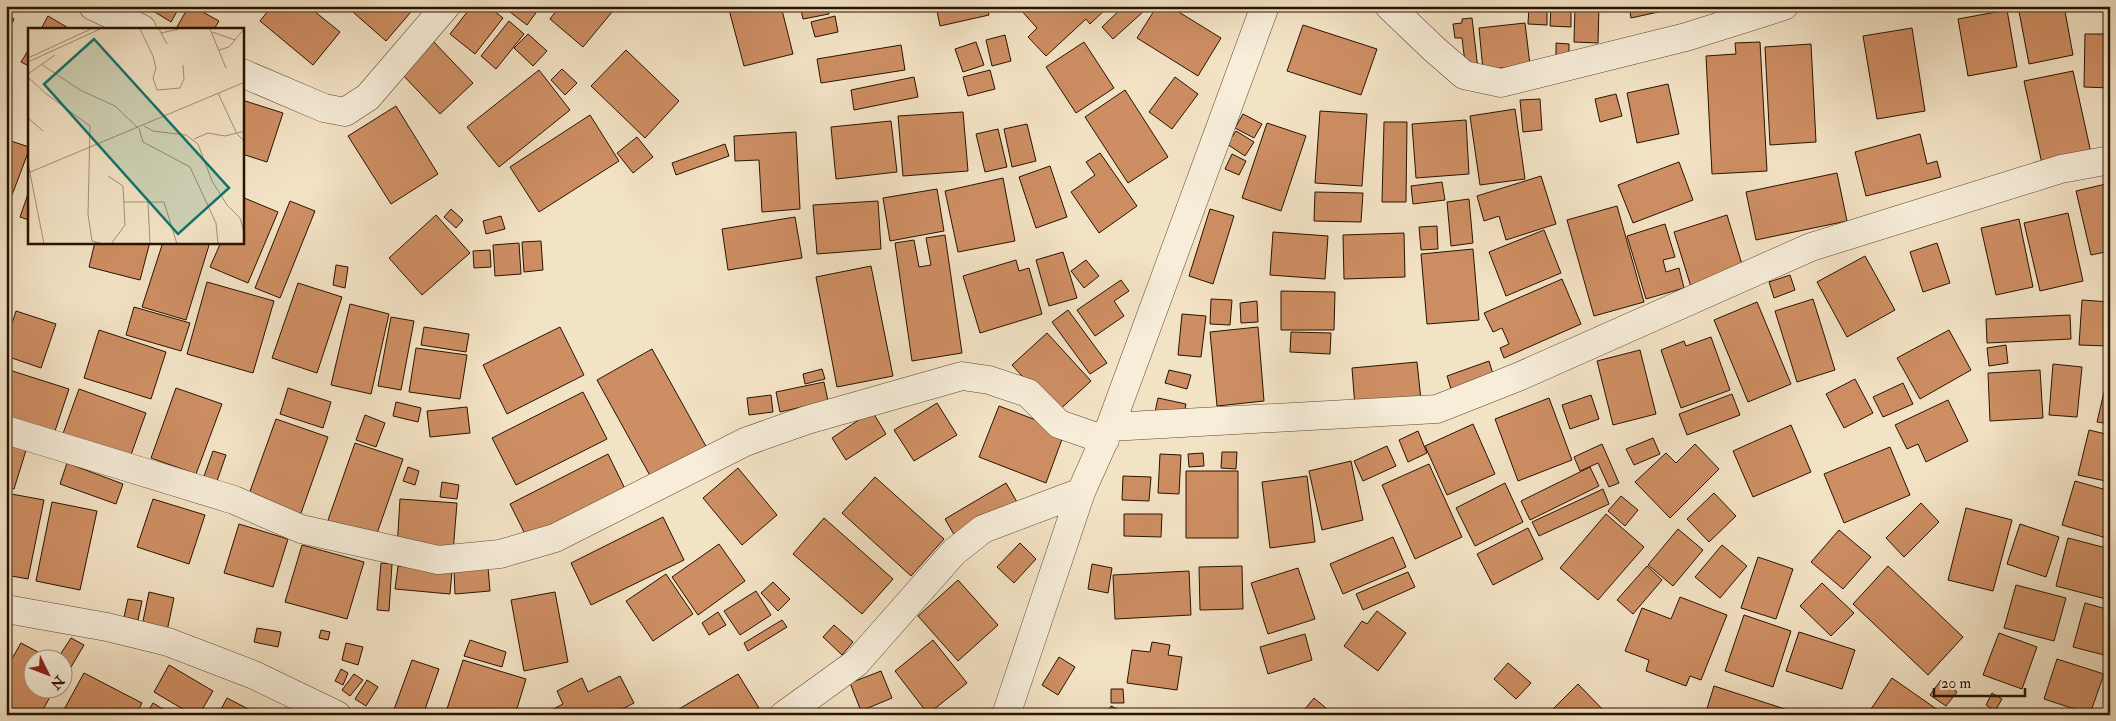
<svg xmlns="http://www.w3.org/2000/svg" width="2116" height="721" font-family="'IM FELL Double Pica',serif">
<rect width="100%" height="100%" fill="#f3e3c5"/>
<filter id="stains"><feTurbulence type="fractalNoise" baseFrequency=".004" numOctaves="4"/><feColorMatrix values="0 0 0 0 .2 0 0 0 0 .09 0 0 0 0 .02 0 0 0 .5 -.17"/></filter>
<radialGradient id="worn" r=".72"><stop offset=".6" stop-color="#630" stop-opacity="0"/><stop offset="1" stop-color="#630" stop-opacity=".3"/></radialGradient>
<!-- building -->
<path fill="#ce8e63" stroke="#281300" d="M145,6H180L171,22Z
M189,6H192L219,21L214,29H181L177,27Z
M272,6H308L340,32L313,65L260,21Z
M346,6H416L386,41Z
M472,6H488L503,18L475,54L450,34Z
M502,6H541L527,25Z
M560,6H617L583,47L550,19Z
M728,6H781L793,54L744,66Z
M800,6H827L829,14L803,19Z
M936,6H987L989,15L940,26Z
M1020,6H1109L1090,24L1086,19L1046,56L1028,37L1037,28L1019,8Z
M1124,6H1139L1144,11L1113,39L1102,27Z
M1157,6H1169L1221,38L1198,76L1137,38Z
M1529,6H1547V25L1528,24Z
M1551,6H1571V27L1550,26Z
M1575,6H1599L1598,43L1574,42Z
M1629,6H1672V9L1631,18Z
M2018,6H2064L2073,55L2029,64Z
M2007,10L2017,67L1968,76L1958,19Z
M6,15L14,19L6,37Z
M48,16L70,29H41Z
M835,16L838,32L815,37L811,22Z
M1472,18L1478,69L1466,71L1462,38H1455L1453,24L1462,23V19Z
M509,21L524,34L496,69L481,56Z
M1525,23L1530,65L1483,70L1479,28Z
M1303,25L1377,49L1361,95L1287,71Z
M1912,28L1925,111L1877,119L1863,36Z
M528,34L547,51L533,66L514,48Z
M2085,34H2110V88L2084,87Z
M1005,35L1011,61L992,66L986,40Z
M431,39L473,83L440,114L399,71Z
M976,42L984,65L963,72L955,49Z
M1084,42L1114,88L1076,113L1046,67Z
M1760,42L1767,171L1712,174L1706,56L1736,54L1735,43Z
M1556,43L1569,44V60H1556Z
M1811,44L1816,142L1770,145L1765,47Z
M901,45L905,70L821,83L817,59Z
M29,49V66L21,62Z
M626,50L679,101L645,138L591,86Z
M562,69L577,83L565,95L551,80Z
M539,70L570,110L499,167L467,127Z
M990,70L995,89L968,96L963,77Z
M2073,71L2091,153L2042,164L2024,81Z
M914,77L918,97L854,110L851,90Z
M1175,77L1198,94L1172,129L1149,112Z
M1668,84L1679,134L1637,143L1627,93Z
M1125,90L1168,157L1128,183L1085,117Z
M1616,94L1622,116L1600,122L1595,99Z
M1540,99L1542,130L1523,132L1520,100Z
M242,100L283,113L267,162L242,154Z
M396,106L438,174L391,204L348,136Z
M1515,109L1525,179L1480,185L1470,116Z
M1320,111L1367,114L1362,186L1315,183Z
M963,112L968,171L903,176L898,116Z
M1243,114L1262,124L1254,138L1235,128Z
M590,115L619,161L539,212L510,167Z
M1466,120L1469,174L1416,178L1412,124Z
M891,121L897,172L836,179L831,127Z
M1384,122H1407L1406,202H1382Z
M1267,123L1306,136L1281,211L1242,198Z
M1027,124L1036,161L1012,167L1004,129Z
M998,129L1007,167L985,172L976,134Z
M1236,131L1254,142L1245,156L1227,144Z
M796,132L800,209L762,212L759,160L735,161L734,136Z
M1920,134L1927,164L1937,161L1941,177L1866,196L1855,152Z
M637,137L653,157L633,173L617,153Z
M8,140L29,147V150L6,211V145Z
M725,144L729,156L676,175L672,163Z
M1100,153L1137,206L1099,233L1071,192L1095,175L1086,162Z
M1232,154L1246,161L1239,175L1225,169Z
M1679,162L1693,200L1633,223L1618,185Z
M1050,166L1067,217L1036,228L1019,177Z
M1837,173L1847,221L1756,240L1746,192Z
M1541,176L1556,224L1506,240L1499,216L1484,221L1477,196Z
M1003,178L1015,241L958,252L945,191Z
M1442,182L1445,200L1413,204L1411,186Z
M2110,183V251L2091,255L2076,191Z
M937,189L944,231L890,241L883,198Z
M29,191V220L20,217Z
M1315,192L1363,193L1361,222L1314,221Z
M242,197L278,212L248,283L210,267L221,242H242Z
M1469,199L1473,243L1451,246L1447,202Z
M290,201L315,211L280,298L255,288Z
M878,201L881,249L817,254L813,205Z
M1617,206L1644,302L1594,316L1567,220Z
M451,209L463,220L456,228L444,217Z
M1210,209L1234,216L1213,284L1189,276Z
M2068,213L2083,281L2040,291L2024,223Z
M436,215L470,253L422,295L389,258Z
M1727,215L1744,271L1691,287L1674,232Z
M501,216L505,229L486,234L483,221Z
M795,217L802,258L728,270L722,229Z
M2019,219L2033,287L1996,295L1981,228Z
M1665,224L1675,257L1663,260L1666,272L1679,268L1684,288L1646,299L1627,236Z
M1437,226L1438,249L1421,250L1419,227Z
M1544,230L1561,273L1506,296L1489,252Z
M1273,232L1328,236L1325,279L1270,275Z
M1404,233L1405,277L1344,279L1343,235Z
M945,235L962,353L912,361L895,243L914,240L919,267L931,265L926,238Z
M541,241L543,270L524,272L522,242Z
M95,242H150L140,280L89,267Z
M163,242H210L186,320L142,307Z
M519,243L521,274L495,276L493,245Z
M1937,243L1950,283L1923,292L1910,252Z
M1473,249L1479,320L1427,324L1421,254Z
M490,250L491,267L474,268L473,251Z
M1063,252L1077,298L1049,306L1036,260Z
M1865,256L1895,310L1847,337L1817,282Z
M1016,260L1019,271L1029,268L1042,314L980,333L963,276Z
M1086,260L1099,276L1084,288L1071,271Z
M336,265L348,267L345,288L333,285Z
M871,266L893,376L837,387L816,277Z
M1790,275L1795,290L1774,298L1769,282Z
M1562,279L1581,324L1504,358L1500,348L1509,344L1502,328L1493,332L1484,313Z
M1121,280L1129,291L1114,301L1124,316L1095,336L1077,310Z
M207,282L274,301L253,373L187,354Z
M298,283L342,297L317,373L272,358Z
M1281,291L1335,292L1334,330H1281Z
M1211,299L1232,300L1230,325L1210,324Z
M1813,299L1835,370L1797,382L1775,311Z
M2082,300L2110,302L2107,346L2079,345Z
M1257,301L1258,322L1241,323L1240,303Z
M1757,302L1791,384L1748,402L1714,320Z
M350,304L389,314L371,394L331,385Z
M134,307L190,323L181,351L126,335Z
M1068,310L1107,363L1090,374L1052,322Z
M16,311L56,324L41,368L6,356V342Z
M1182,314L1206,316L1201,357L1178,355Z
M2070,315L2071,339L1987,343L1986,319Z
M391,317L414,321L401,390L378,386Z
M424,327L469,334L466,352L421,345Z
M560,327L584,375L507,414L483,365Z
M1258,327L1264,401L1217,406L1210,332Z
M99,330L166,352L151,399L84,378Z
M1949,330L1971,370L1920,399L1897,358Z
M1291,332L1331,333L1330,354L1290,352Z
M1047,333L1091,381L1056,413L1012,365Z
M1711,337L1730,390L1681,408L1661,350L1684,341L1686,346Z
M2006,345L2008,363L1989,366L1987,348Z
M416,348L467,355L460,399L409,392Z
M652,349L708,450L653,481L597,380Z
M1640,350L1656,414L1613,425L1597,361Z
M1489,361L1493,374L1451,389L1447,376Z
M1417,362L1421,400L1355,407L1352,368Z
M2053,364L2082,367L2077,417L2049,415Z
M6,369L69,389L53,437L6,423Z
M822,369L825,379L805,384L803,374Z
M1169,370L1191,375L1187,389L1165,383Z
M2040,370L2043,418L1990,421L1988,373Z
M2108,375H2110V424L2097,422Z
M1855,379L1873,413L1844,428L1826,394Z
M824,382L828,401L780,412L776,392Z
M1903,383L1913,404L1883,417L1873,397Z
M176,388L222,404L196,474L151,458Z
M288,388L331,402L323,428L280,414Z
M79,389L146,413L128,463L61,439Z
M583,392L607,439L516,485L492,438Z
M1732,394L1740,415L1687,435L1679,414Z
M771,395L773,412L749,415L747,398Z
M1591,395L1599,419L1570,429L1562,405Z
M1158,398L1186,404L1182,423L1154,417Z
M1549,398L1572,460L1518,481L1495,419Z
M1948,400L1968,441L1926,462L1918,444L1907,449L1895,425Z
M396,402L421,408L418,422L393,416Z
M937,403L957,435L914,461L894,430Z
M999,406L1065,431L1046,483L979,457Z
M467,407L470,433L430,437L427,411Z
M872,411L886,434L846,460L832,438Z
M365,415L385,423L376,447L356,440Z
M276,419L328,437L300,516L248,497Z
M1473,424L1495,474L1447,495L1425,446Z
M1791,425L1811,472L1753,497L1733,451Z
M2089,430L2110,435V482L2078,475Z
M1418,431L1427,453L1408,462L1399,440Z
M1653,438L1660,454L1634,465L1626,449Z
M6,441L27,447L14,489L6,487Z
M355,443L403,459L375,539L327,523Z
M1602,444L1619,483L1609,487L1598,463L1580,471L1574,457Z
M1695,444L1719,469L1670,518L1635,482L1666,453L1676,463Z
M1387,446L1396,466L1363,481L1354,461Z
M1890,447L1910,495L1844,523L1824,474Z
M213,451L226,455L216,484L203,479Z
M1222,452H1237L1236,469L1221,468Z
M1203,453L1204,466L1189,467L1188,454Z
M608,454L628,495L530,544L510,504Z
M1160,454L1181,455L1179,494L1158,493Z
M1351,461L1363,520L1322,530L1309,471Z
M67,463L123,484L116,504L60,484Z
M1429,464L1462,537L1415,559L1382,485Z
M408,467L419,471L415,485L403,481Z
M1590,467L1599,486L1530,520L1521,501Z
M738,468L777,515L742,545L703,498Z
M1186,471H1238V538H1186Z
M1123,476L1151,477L1149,501L1122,500Z
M1307,476L1315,542L1270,548L1262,482Z
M875,477L944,539L911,576L842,513Z
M2075,481L2110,491V539L2062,525Z
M442,482L459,485L457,499L440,497Z
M1006,483L1017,502L956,538L945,519Z
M1505,483L1523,522L1475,546L1456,508Z
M1603,489L1609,504L1539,536L1532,522Z
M6,493L44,500L28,579L6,575Z
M1714,493L1736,516L1709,542L1687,519Z
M1621,496L1638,510L1625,526L1608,511Z
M153,499L205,515L189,564L137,547Z
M400,499L457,503L453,552L397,548Z
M52,502L97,511L80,590L36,581Z
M1921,503L1939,522L1904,557L1886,538Z
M1966,508L2012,520L1993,591L1948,580Z
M1124,514H1162L1161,537L1124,536Z
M1606,514L1644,547L1598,600L1560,568Z
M663,517L684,560L591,605L571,563Z
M824,518L893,579L862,614L793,554Z
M239,524L288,539L273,587L224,573Z
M2020,524L2059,537L2046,577L2007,564Z
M1528,528L1543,559L1493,585L1477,554Z
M1678,529L1703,550L1673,586L1648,565Z
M1839,530L1871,557L1843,589L1811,562Z
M1393,537L1406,567L1343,594L1330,564Z
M2068,538L2110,549V600L2056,586Z
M1020,543L1036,559L1014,583L997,567Z
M719,544L745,581L698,615L672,577Z
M302,545L364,562L347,619L285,602Z
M1722,545L1747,566L1720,598L1695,577Z
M1758,557L1793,569L1776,619L1741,608Z
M381,563L392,564L389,611L377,610Z
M1092,564L1112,568L1108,593L1088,589Z
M398,566L452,571L450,594L395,589Z
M1242,566L1243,609L1200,610L1199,567Z
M1647,566L1662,580L1633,614L1617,600Z
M1888,566L1963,637L1928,675L1853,604Z
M488,567L490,591L455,594L454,570Z
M1298,568L1315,619L1268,634L1251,583Z
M1189,571L1191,615L1115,619L1113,575Z
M1408,572L1415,587L1363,610L1356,594Z
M666,574L693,614L653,641L626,601Z
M958,580L998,625L958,661L918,616Z
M773,582L790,599L778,611L761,593Z
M1822,583L1854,613L1831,636L1800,606Z
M2016,585L2066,598L2054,641L2004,628Z
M756,591L771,615L740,635L724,611Z
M149,592L174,598L167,631L142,626Z
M555,592L568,662L524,671L511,600Z
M1680,597L1727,615L1701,680L1690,676L1686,686L1646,671L1649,660L1625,651L1642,608L1671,619Z
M128,599L142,601L138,620L124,617Z
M2085,603L2110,610V649L2108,656L2073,647Z
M1377,611L1406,633L1378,671L1344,646L1362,621L1367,624Z
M718,612L726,625L709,635L702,623Z
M1744,615L1791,631L1773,687L1725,671Z
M782,620L787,627L748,651L744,643Z
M834,625L853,642L842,655L823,637Z
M257,628L281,632L278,647L254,642Z
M321,630L330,632L328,640L319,638Z
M1799,632L1855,650L1842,689L1786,671Z
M1999,633L2037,647L2022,689L1983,675Z
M1305,634L1312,660L1268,674L1260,647Z
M71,638L84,645L71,667L62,662V658H58Z
M470,640L506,652L502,667L464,656Z
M933,640L967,683L928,714L895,671Z
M1152,642L1170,645L1168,655L1182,657L1177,690L1127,683L1132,650L1150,652Z
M21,643L49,658H32V688H55L40,715H6V669Z
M346,643L363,647L358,665L342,660Z
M1059,657L1075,667L1058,695L1042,685Z
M2057,659L2104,674L2090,714L2044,699Z
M412,660L439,669L423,715H392Z
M463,660L526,679L515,715H445Z
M1508,663L1531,683L1516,699L1494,679Z
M169,665L213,691L199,715H193L154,692Z
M341,669L348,673L343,685L335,681Z
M881,671L892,698L861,711L850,683Z
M84,673L142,703L136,715H61Z
M354,674L363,680L350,696L342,690Z
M738,674L759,708L747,715H682L679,709Z
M620,676L634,703L611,715H542L563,704L557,691L582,678L588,692Z
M1892,678L1945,715H1867Z
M367,680L378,687L366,706L355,699Z
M1941,680L1957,692L1946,706L1930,695Z
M1578,684L1608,715H1547Z
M1714,686L1791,711L1790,715H1705Z
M1111,689H1123L1124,703H1111Z
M1992,693L2002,699L1995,711L1986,705Z
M227,698L260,715H218Z
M1314,698L1333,714V715H1300Z
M153,703L173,715H146Z
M1111,706L1127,714V715H1107Z"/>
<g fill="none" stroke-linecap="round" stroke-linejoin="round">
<!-- street casing -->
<g stroke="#5b4731" stroke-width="29">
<path id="street" d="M93,6L142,29
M1389,6L1434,49L1464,75L1501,83L1686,37L1784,6
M242,73L324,108L345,112L368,97L446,6
M1110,427L1437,409L1518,377L1811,247L2061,169L2110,160
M6,430L234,500L301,529L438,560L500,554L555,538L745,442L807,420L962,376L989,380L1028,393L1059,424L1105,440
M6,609L107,627L168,642L254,675L337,715
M784,715L856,663L954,552L983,529L1081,492
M1006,715L1081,492L1110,427L1265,6"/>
</g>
<!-- street -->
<use href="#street" stroke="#f7edd9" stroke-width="28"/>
</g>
<!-- overview -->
<g transform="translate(28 28)">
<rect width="216" height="216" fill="#f3e3c5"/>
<path fill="none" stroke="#a29076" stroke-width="1" d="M112,1L125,28L128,40L125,50L129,62L152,60L156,51L155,37M131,1L139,16M182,1L198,40M184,4L207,12M133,5L151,1M191,22L201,19L216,1M0,30L63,1M0,34L72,1M13,36L52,62L87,78L110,100M0,46L27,27M0,49L17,65L62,98L60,186L64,213L75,216M190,65L209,106L217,114M0,90L15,103M116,98L125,103L158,107L170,116L184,153L199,177L212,190L217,207M111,100L115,114L162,139L188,195L190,216M166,111L180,105L197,108L217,103M0,135L16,216M0,145L217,54M80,148L95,158L97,197L83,216M96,174H136L149,216M120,174L122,216"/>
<path fill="#0f766e" fill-opacity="0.15" stroke="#0f766e" stroke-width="2.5" d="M66,11L201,160L150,206L16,56Z"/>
<rect width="216" height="216" fill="none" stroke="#281300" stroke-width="2.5"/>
</g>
<!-- margin -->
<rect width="2116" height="721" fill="none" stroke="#f3e3c5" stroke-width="25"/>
<rect x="8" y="8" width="2101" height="706" fill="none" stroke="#281300" stroke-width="2.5"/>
<rect x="12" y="12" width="2091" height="696" fill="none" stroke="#281300"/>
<!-- north arrow -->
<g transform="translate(48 674) rotate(132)"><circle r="24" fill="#f7edd9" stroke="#a49682"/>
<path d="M0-4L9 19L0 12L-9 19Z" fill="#8f2418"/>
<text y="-8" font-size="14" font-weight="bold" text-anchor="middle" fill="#281300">N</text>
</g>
<!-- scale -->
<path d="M1934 688v8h91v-8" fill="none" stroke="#281300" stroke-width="2.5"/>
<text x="1941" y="688" font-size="15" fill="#281300" stroke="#f7edd9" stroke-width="4" paint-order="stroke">20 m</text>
<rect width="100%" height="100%" filter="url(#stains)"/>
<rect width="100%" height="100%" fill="url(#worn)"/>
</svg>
